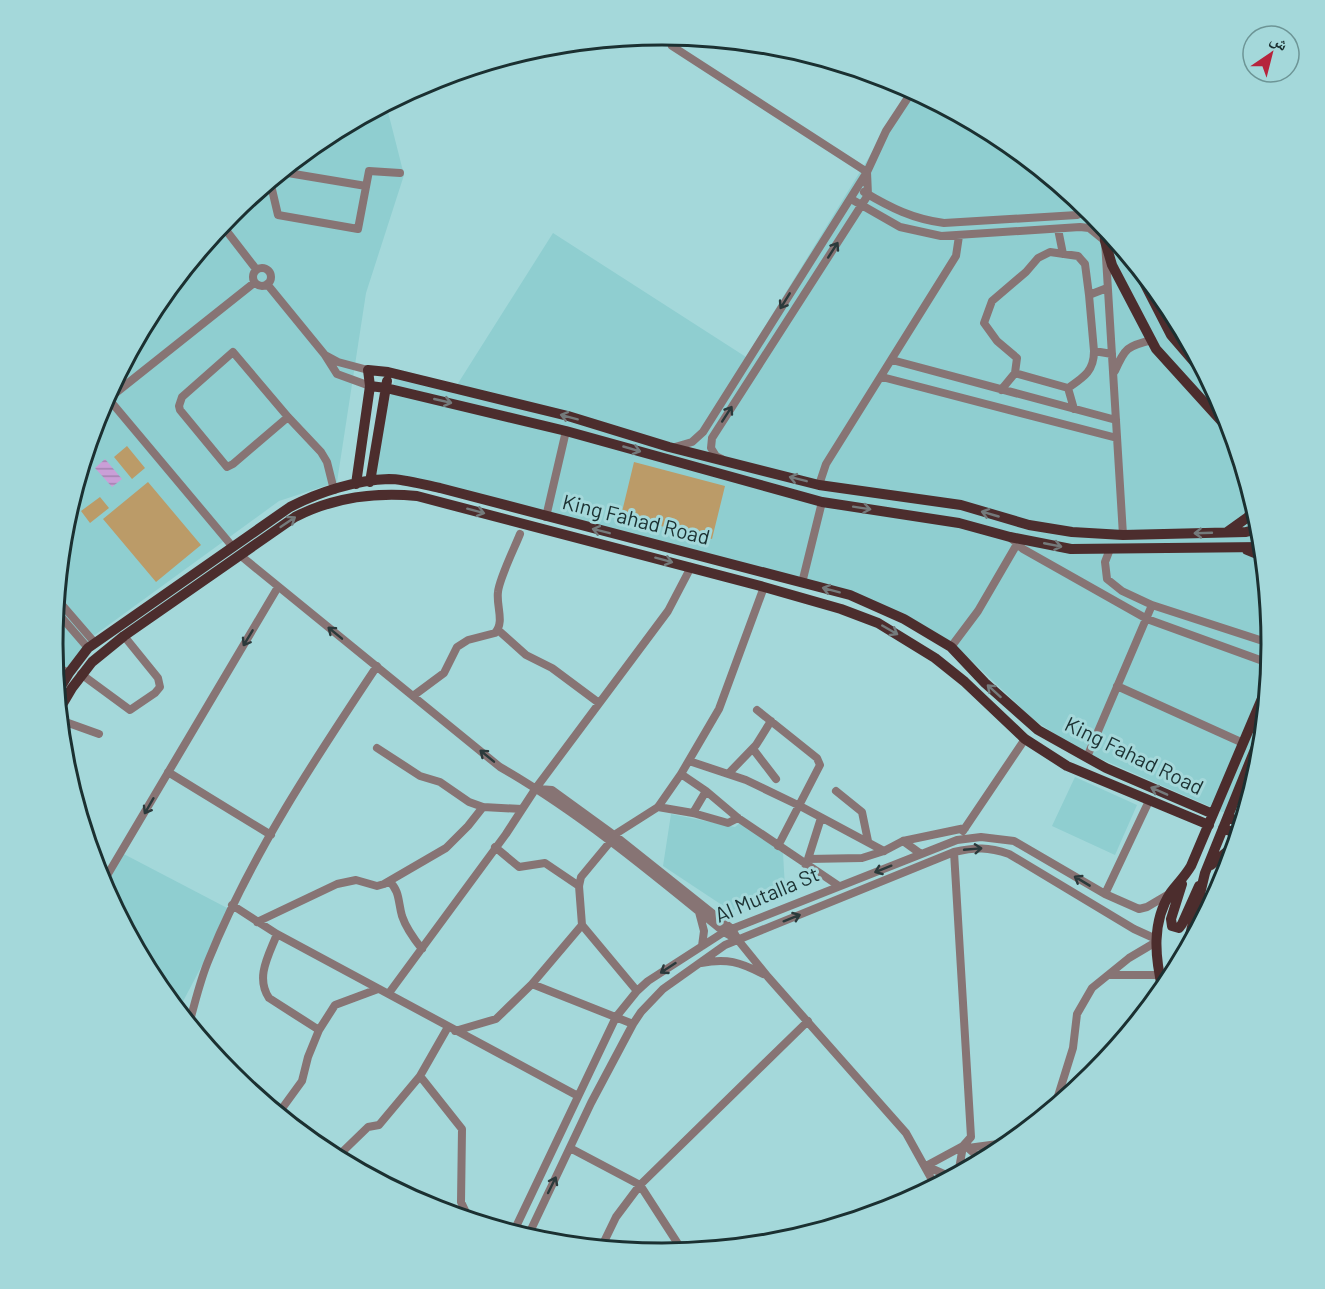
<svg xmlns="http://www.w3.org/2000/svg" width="1325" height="1289" font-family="Barlow,'Noto Naskh Arabic',sans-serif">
<defs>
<pattern id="water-rules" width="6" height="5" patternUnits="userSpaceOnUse" patternTransform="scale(1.5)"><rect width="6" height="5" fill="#ca9fd7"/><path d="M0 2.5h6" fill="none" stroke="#a382af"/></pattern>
</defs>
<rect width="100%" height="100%" fill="#a4d8da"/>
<!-- built -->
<path fill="#8fced0" d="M911,89L1002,137L1094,213L1170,306L1226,411L1261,526L1272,645L1261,764L1243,821L1076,748L1034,720L958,648L902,614L460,490L369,478L397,369L457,385L553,233L746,357Z
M386,104L404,175L366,293L337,482L279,501L92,637L57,694L53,644L64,525L99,411L155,305L231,213L324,137Z
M1075,777L1137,805L1115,855L1052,826Z
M671,814L735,827L740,823L783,853L785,888L731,911L663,866Z
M118,851L231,910L178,1011L155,983L101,882Z"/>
<!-- pitch -->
<path fill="#bb9b68" d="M127,446L145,468L132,479L114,457Z
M634,462L725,486L712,539L621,516Z
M148,482L201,545L156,582L103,519Z
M100,497L109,508L90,523L81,511Z"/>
<!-- water -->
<path fill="url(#water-rules)" d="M105,459L122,479L112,487L95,468Z"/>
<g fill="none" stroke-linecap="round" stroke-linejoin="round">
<!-- minor -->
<path stroke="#877474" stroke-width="8" d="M672,46L867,172L886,131L913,90
M282,172L366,186
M270,181L278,215L358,229L369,171L400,173
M864,192C891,208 913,219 944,223L1077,215L1090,210
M851,199L900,227L941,236L1080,227L1089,228L1105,241L1123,535
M222,225L256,269
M1058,229L1063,254
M253 277a9 9 0 1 1 18 0a9 9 0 1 1-18 0Z
M267,284L325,355
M1107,288L1089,295L1094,351L1112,354
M892,360L1116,420
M368,370L338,362L325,355L337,374L370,386
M1115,371C1125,348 1127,346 1152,340
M1015,373L1017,358L997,341L984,323L992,301L1026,272L1038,258L1050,252L1078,256L1085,264L1089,295
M882,377L1117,438
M1068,388C1084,377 1094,371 1094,351
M1001,390L1015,373L1068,388L1074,409
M107,397L232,546
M103,403L254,283
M288,417L233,464L227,467L180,410L179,406L182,397L233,352L288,417L321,452L327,462L334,490
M675,447L692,442L703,432L867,172L868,195L712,438L711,448L716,456L722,459
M819,485L826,464L956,256L959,236
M546,517L566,431
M1011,538L1023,549L1147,619L1271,664
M1110,549L1105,562L1107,579L1122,591L1152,605L1272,644
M241,556L500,767C580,813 653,874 724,932L738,940
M802,583L822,502
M57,599L95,643
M56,611L88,648
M498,630L526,655L552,668L599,703
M951,647L978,611L1017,544
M55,666L69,673
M81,674L130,710L155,693L160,687L158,678L124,636
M1117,686L1243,743
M413,696L444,673L457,647L468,640L495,633C505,622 496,606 498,592C499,579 515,547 520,534
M757,710L817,758L820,765L778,846
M60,720L99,734
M377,748L420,776L440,782L469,802L483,807L522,809
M753,749L776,779
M1087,757L1152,605
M689,761L746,780L800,806L884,851
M168,772L271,835
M729,773L756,745L771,721
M681,774L706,791L738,818L839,886
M539,789L552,790L614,835L732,929L738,940L768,977L906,1133L936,1187
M836,791L862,812L868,841
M658,807L693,813L728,823L738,818
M693,813L706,791
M963,831L1025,739
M614,835L658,807L681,774L719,709L764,587
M903,841L921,854
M610,842L581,877L579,886L582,925L637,991
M495,847L519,867L545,863L579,886
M954,852L971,1137L963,1146L958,1175
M808,859L821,818
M805,864L808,859L862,858L884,851L903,841L965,828
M389,881C400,891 398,902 402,916C406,928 414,939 422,949
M102,884L278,587
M1105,894L1149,801
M232,905L277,934L578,1096
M699,912L704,931L702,946
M257,922L337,884L356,880L377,886L384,884L446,848L468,826L483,807
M277,934C269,955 255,977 269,998L319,1030
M701,963C727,958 740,962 763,974
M1109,975H1159
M532,984L582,925
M389,993L506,834L536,788L668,611L691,567
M189,1024C195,1003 200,980 209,959C251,855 315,759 377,666
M455,1031L496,1019L532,984L633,1024
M420,1076L448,1027
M1054,1109L1073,1048L1077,1014L1092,988L1129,958L1156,942
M278,1114L302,1081L308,1057L319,1030L335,1005L378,989
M570,1148L640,1185L808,1021
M968,1148L983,1161
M336,1158L368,1127L379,1125L420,1076L462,1129L461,1202L470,1221
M953,1178L926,1166L963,1146L968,1148L1013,1142
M513,1233L616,1017L637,991L648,981L724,932L957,840L981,837L1014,841L1105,894L1139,909L1147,907L1169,894
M527,1238L591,1103L633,1024L641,1012L663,989L725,945L954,852C976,847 988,847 1009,854L1134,929L1156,939
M601,1248L616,1217L640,1185L680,1247"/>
<!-- major -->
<path stroke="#4c2d2d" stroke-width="10" d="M1104,225L1105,241L1112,265L1156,349L1233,434
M1133,261L1171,335L1208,378
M370,386L386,388L566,431L822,502L959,523L1010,537L1071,549L1263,547
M370,482L387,381
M356,484L370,386L368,370L388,372L568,416L669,447L819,485L961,505L1029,525L1072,532L1123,535L1246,532L1261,528
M1227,532L1248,517L1255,506
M1247,550L1264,557
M57,693L69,673L88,648L290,507C319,492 356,480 389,479C405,479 424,485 440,488L850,595L904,619L951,647L985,683L1038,730L1106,768L1213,814
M59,710L72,688L92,662L124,636L295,517C334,497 374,492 417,496L764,587L841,609L878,623L935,658L965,682L1025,739L1067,766L1209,825
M1228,816L1242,825
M1223,828L1239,835
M1211,865L1236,844
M1182,884L1171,919L1172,926L1179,928L1182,924L1199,886
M1186,952L1205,873L1264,727
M1163,991C1155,958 1151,922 1171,892C1178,883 1185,876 1191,866L1269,682"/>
</g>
<!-- one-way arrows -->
<defs><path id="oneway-shaft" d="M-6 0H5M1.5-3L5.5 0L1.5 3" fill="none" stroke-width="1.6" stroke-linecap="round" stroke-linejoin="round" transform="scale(1.5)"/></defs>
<g stroke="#2b3a3b">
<use href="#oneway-shaft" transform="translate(833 250) rotate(-57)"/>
<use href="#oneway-shaft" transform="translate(785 301) rotate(122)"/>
<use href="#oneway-shaft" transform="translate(727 414) rotate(-57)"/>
<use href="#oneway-shaft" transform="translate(335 633) rotate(-141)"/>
<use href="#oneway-shaft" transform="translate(248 638) rotate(121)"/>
<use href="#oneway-shaft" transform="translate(487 756) rotate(-141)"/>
<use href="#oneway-shaft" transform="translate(149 806) rotate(120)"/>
<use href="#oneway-shaft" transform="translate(973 849) rotate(-5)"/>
<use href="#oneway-shaft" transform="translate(883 869) rotate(158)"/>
<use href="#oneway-shaft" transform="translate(1082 881) rotate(-149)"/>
<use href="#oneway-shaft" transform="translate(792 918) rotate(-22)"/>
<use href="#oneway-shaft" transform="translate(668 968) rotate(147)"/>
<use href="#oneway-shaft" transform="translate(552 1185) rotate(-64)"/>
</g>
<g stroke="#747a7b">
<use href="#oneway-shaft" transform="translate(443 401) rotate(13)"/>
<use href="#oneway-shaft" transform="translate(569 417) rotate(-165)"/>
<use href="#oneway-shaft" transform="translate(632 449) rotate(16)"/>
<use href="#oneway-shaft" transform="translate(798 479) rotate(-166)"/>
<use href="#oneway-shaft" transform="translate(862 508) rotate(9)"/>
<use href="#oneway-shaft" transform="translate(476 511) rotate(15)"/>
<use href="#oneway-shaft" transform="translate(990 514) rotate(-164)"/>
<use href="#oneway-shaft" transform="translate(288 522) rotate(-34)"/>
<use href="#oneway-shaft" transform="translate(601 531) rotate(-166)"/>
<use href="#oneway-shaft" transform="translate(1203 533) rotate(178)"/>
<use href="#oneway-shaft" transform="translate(1053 545) rotate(11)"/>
<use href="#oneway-shaft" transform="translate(664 560) rotate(15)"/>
<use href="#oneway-shaft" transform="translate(831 590) rotate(-165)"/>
<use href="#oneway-shaft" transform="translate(890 630) rotate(30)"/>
<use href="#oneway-shaft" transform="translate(994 691) rotate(-138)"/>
<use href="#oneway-shaft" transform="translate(1159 791) rotate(-156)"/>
</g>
<g text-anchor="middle" stroke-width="6" stroke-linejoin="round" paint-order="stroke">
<!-- street labels -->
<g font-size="21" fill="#1b3031" stroke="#a4d8da">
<text transform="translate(636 520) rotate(14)" y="7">King Fahad Road</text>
<text transform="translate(1134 756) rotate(26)" y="7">King Fahad Road</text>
<text transform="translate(767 895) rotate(-23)" y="7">Al Mutalla St</text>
</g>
</g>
<!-- crop -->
<path d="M0 0H1325V1289H0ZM63 644a599 599 0 1 1 1198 0a599 599 0 1 1-1198 0Z" fill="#a4d8da" fill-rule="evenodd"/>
<path fill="none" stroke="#1b3031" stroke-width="3" d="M63 644a599 599 0 1 1 1198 0a599 599 0 1 1-1198 0Z"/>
<!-- north arrow -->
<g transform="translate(1271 54) rotate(35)"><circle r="28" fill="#a4d8da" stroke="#6d9596" stroke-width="1.5"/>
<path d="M0-4.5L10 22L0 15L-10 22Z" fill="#b6243c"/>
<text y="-9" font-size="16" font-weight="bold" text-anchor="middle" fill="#1b3031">ش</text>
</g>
</svg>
